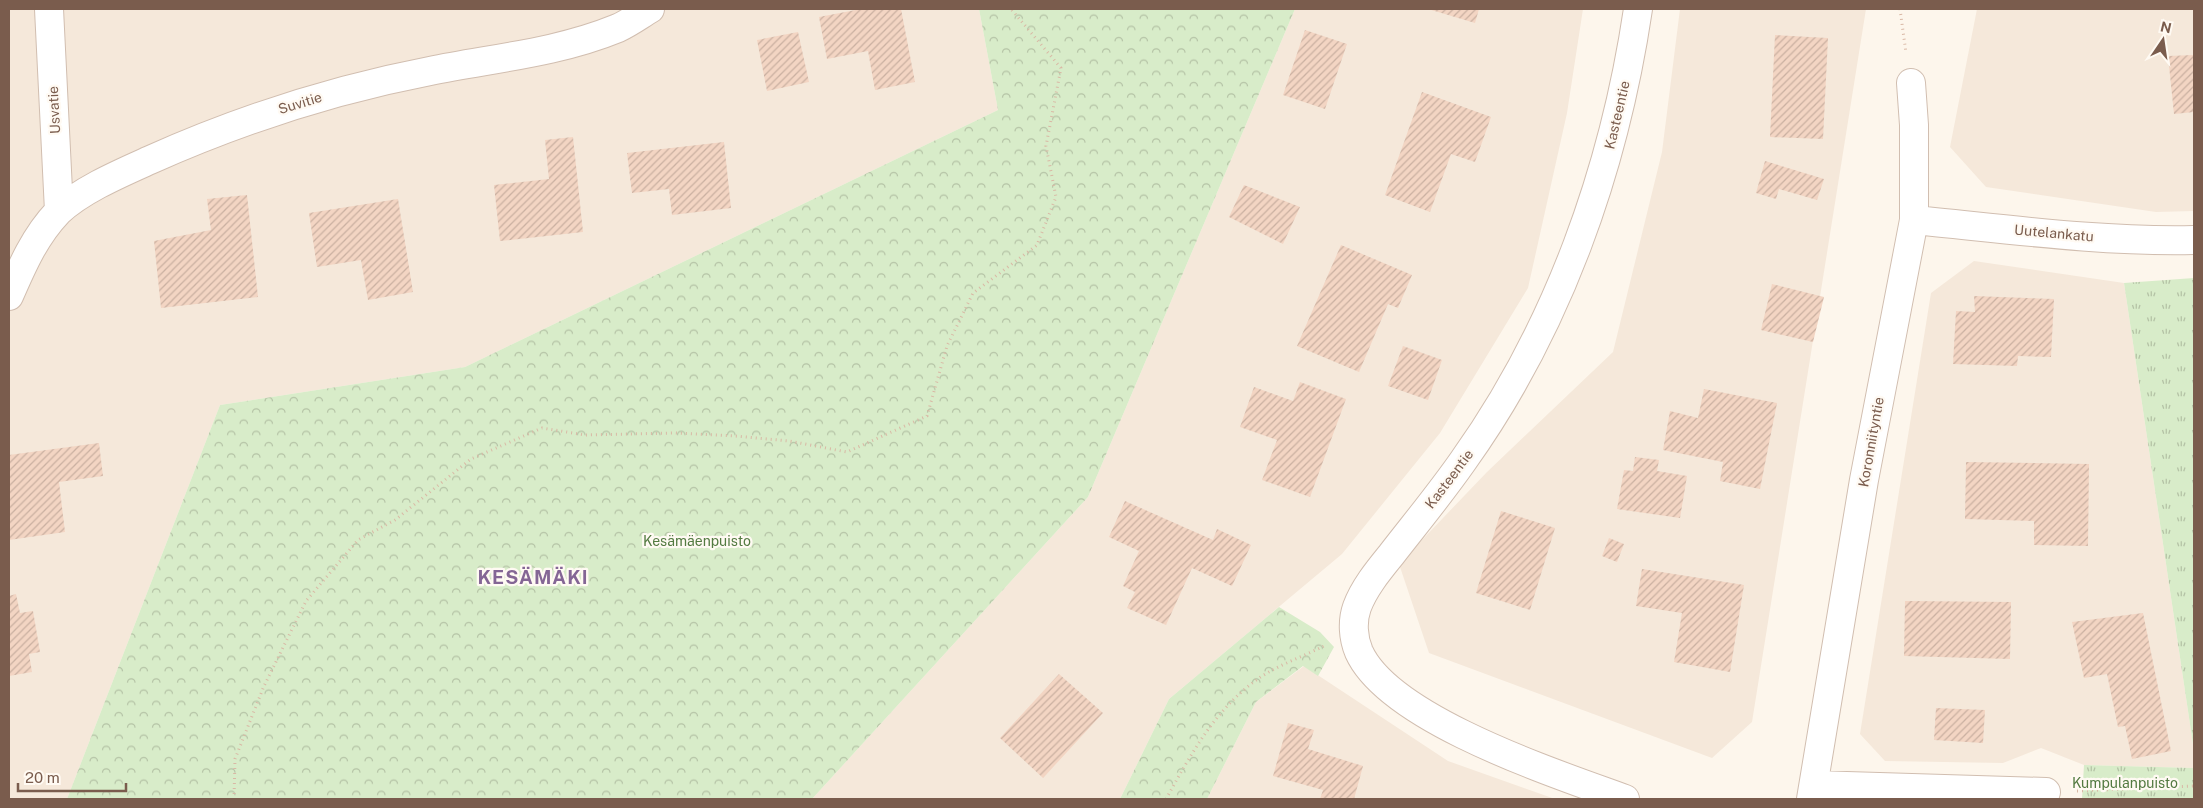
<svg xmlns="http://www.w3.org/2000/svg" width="2203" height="808" font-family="'Public Sans',sans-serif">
<defs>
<pattern id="grass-tufts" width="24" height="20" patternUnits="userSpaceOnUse" patternTransform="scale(1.25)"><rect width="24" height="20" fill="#d8ecc9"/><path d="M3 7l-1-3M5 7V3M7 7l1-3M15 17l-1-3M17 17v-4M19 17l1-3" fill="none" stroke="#b4c2a5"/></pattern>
<pattern id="forest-crowns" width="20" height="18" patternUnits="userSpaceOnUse" patternTransform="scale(1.25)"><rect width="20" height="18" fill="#d8ecc9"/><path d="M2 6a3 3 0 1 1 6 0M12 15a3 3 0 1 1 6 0" fill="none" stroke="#b4c2a5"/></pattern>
<pattern id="building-hatch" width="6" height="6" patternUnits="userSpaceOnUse" patternTransform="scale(1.25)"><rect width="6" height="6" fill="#f3d5c3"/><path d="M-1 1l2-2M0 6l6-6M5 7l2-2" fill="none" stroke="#cab0a1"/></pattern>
</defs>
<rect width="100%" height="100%" fill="#fdf6ec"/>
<!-- residential -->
<path fill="#f5e8da" d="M9,9H979L998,110L465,367L220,405L67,799H9Z
M1295,9H1583L1567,113L1528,288L1440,433L1342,554L1169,699L1120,799H812L1088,497Z
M1680,9H1866L1752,722L1712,758L1429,653L1399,564L1487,472L1613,352L1662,152Z
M1977,9H2194V211L2156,212L1986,187L1950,147Z
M1974,261L2124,283L2194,751V768L2084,765L2041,748L2003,763L1885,761L1860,734L1931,293Z
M1304,666L1448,761L1555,799H1207L1256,702Z"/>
<!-- grass -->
<path fill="url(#grass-tufts)" d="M2194,278V751L2124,283Z
M2084,765L2194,768V799H2082Z"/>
<!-- forest -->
<path fill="url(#forest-crowns)" d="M979,9H1295L1088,497L812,799H67L220,405L465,367L998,110Z
M1279,607L1320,632L1334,647L1318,676L1303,666L1256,702L1207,799H1120L1169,699Z"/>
<!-- building -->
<path fill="url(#building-hatch)" d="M861,9H901L915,82L875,90L868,51L827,59L819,17Z
M1428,9H1479L1475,23Z
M1305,30L1347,44L1325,109L1283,95Z
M798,32L809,82L767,91L757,40Z
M1775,35L1828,38L1823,139L1770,137Z
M2194,55V112L2174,114L2168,56Z
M1422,92L1491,117L1475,162L1451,154L1430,212L1385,195Z
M573,137L583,232L500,241L494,185L549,179L545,140Z
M724,142L731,208L672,215L669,189L632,193L627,153Z
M1765,161L1824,179L1817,200L1779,189L1776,199L1756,193Z
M1244,185L1300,207L1283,244L1229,217Z
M247,195L258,297L161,308L154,241L211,230L207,199Z
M398,199L413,292L368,300L361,260L317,267L309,213Z
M1341,245L1412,275L1398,308L1388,304L1359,372L1297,346Z
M1772,284L1824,297L1813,342L1761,330Z
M1974,296L2054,299L2051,357L2018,356L2017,366L1953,364L1956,311L1975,312Z
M1403,346L1442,360L1428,400L1388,386Z
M1300,382L1346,399L1310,497L1262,480L1277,440L1240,427L1254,387L1293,401Z
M1704,389L1777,403L1760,489L1720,481L1723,462L1663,450L1670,411L1698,418Z
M99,443L103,476L59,482L65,532L9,540V455Z
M1635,457L1659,460L1657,471L1687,476L1680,518L1617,509L1624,470L1633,471Z
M1966,462L2089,464L2088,546L2034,545V521L1965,519Z
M1125,501L1213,540L1217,529L1251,545L1232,586L1192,568L1166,625L1127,608L1135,592L1123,586L1139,551L1109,537Z
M1501,511L1555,528L1530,610L1476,593Z
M1609,538L1624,544L1617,562L1602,556Z
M1642,569L1744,585L1730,672L1674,662L1682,613L1636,606Z
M16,594L20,613L33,611L40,652L29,654L32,672L9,676V596Z
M1905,601L2011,602L2010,659L1904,656Z
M2143,613L2171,751L2132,759L2125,726L2118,727L2107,674L2084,678L2072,622Z
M1059,674L1103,713L1043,778L1000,738Z
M1936,708L1985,710L1983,743L1934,740Z
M1288,723L1314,730L1308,749L1363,766L1354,799H1320L1323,790L1273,776Z"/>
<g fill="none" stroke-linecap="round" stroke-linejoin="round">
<!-- minor casing -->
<g stroke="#d1beb0" stroke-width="30">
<path id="minor" d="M49,9L59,211
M1914,220C2007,229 2100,242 2194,240
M9,296C22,266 35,236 58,212C81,190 121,173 150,160C242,119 331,90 430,71C494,58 557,53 618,28C629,23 640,15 650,9
M1814,785L2046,792
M1625,799C1557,774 1390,720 1359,652C1353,638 1352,621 1357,607C1364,588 1378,571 1391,555C1415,524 1440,494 1463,461C1558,328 1614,170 1638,9
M1811,799L1864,480L1914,220V125L1911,83"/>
</g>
<!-- path -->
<path stroke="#d9b8a5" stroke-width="3" stroke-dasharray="1 4" stroke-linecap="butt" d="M1900,9L1906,53
M2077,791L2194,786
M234,799L235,759L264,686L306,601L358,540L395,520L471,459L542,428L585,435L675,433L735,436L789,441L847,452L927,416L947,346L973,293L1037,245L1056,197L1046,146L1061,68L1011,9
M1166,799C1190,756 1214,711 1255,681C1275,666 1302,657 1324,646"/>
<!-- minor -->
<use href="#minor" stroke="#fff" stroke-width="28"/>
</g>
<g text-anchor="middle" stroke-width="4.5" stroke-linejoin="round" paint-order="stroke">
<!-- street labels -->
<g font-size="14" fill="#7a5c4d" stroke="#fffaf3">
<text transform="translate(300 103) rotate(-17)" y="5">Suvitie</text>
<text transform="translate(54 110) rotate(-93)" y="5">Usvatie</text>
<text transform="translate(1617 115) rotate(-77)" y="5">Kasteentie</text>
<text transform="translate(2054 233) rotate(5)" y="5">Uutelankatu</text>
<text transform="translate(1871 442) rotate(-80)" y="5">Koronniityntie</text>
<text transform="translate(1449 479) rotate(-53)" y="5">Kasteentie</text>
</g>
<!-- park labels -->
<g font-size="14" fill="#537a41" stroke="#fffaf3">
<text x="697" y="546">Kesämäenpuisto</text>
<text x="2125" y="788">Kumpulanpuisto</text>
</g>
<!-- district labels -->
<g font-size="19" font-weight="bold" letter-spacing="1" fill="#846695" stroke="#fffaf3">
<text x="533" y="584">KESÄMÄKI</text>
</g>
</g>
<!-- border -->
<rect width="2203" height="808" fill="none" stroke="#7a5c4d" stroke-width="20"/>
<!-- north arrow -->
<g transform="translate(2163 40) rotate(13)" stroke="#fffaf3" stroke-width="4" paint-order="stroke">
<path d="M0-4L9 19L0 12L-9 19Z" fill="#7a5c4d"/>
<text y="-8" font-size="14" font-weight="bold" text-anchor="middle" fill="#7a5c4d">N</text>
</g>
<!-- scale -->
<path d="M18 783v8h108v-8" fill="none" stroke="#7a5c4d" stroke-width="2.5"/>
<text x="25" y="783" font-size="15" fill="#7a5c4d" stroke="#fffaf3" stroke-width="4" paint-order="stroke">20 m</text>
</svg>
